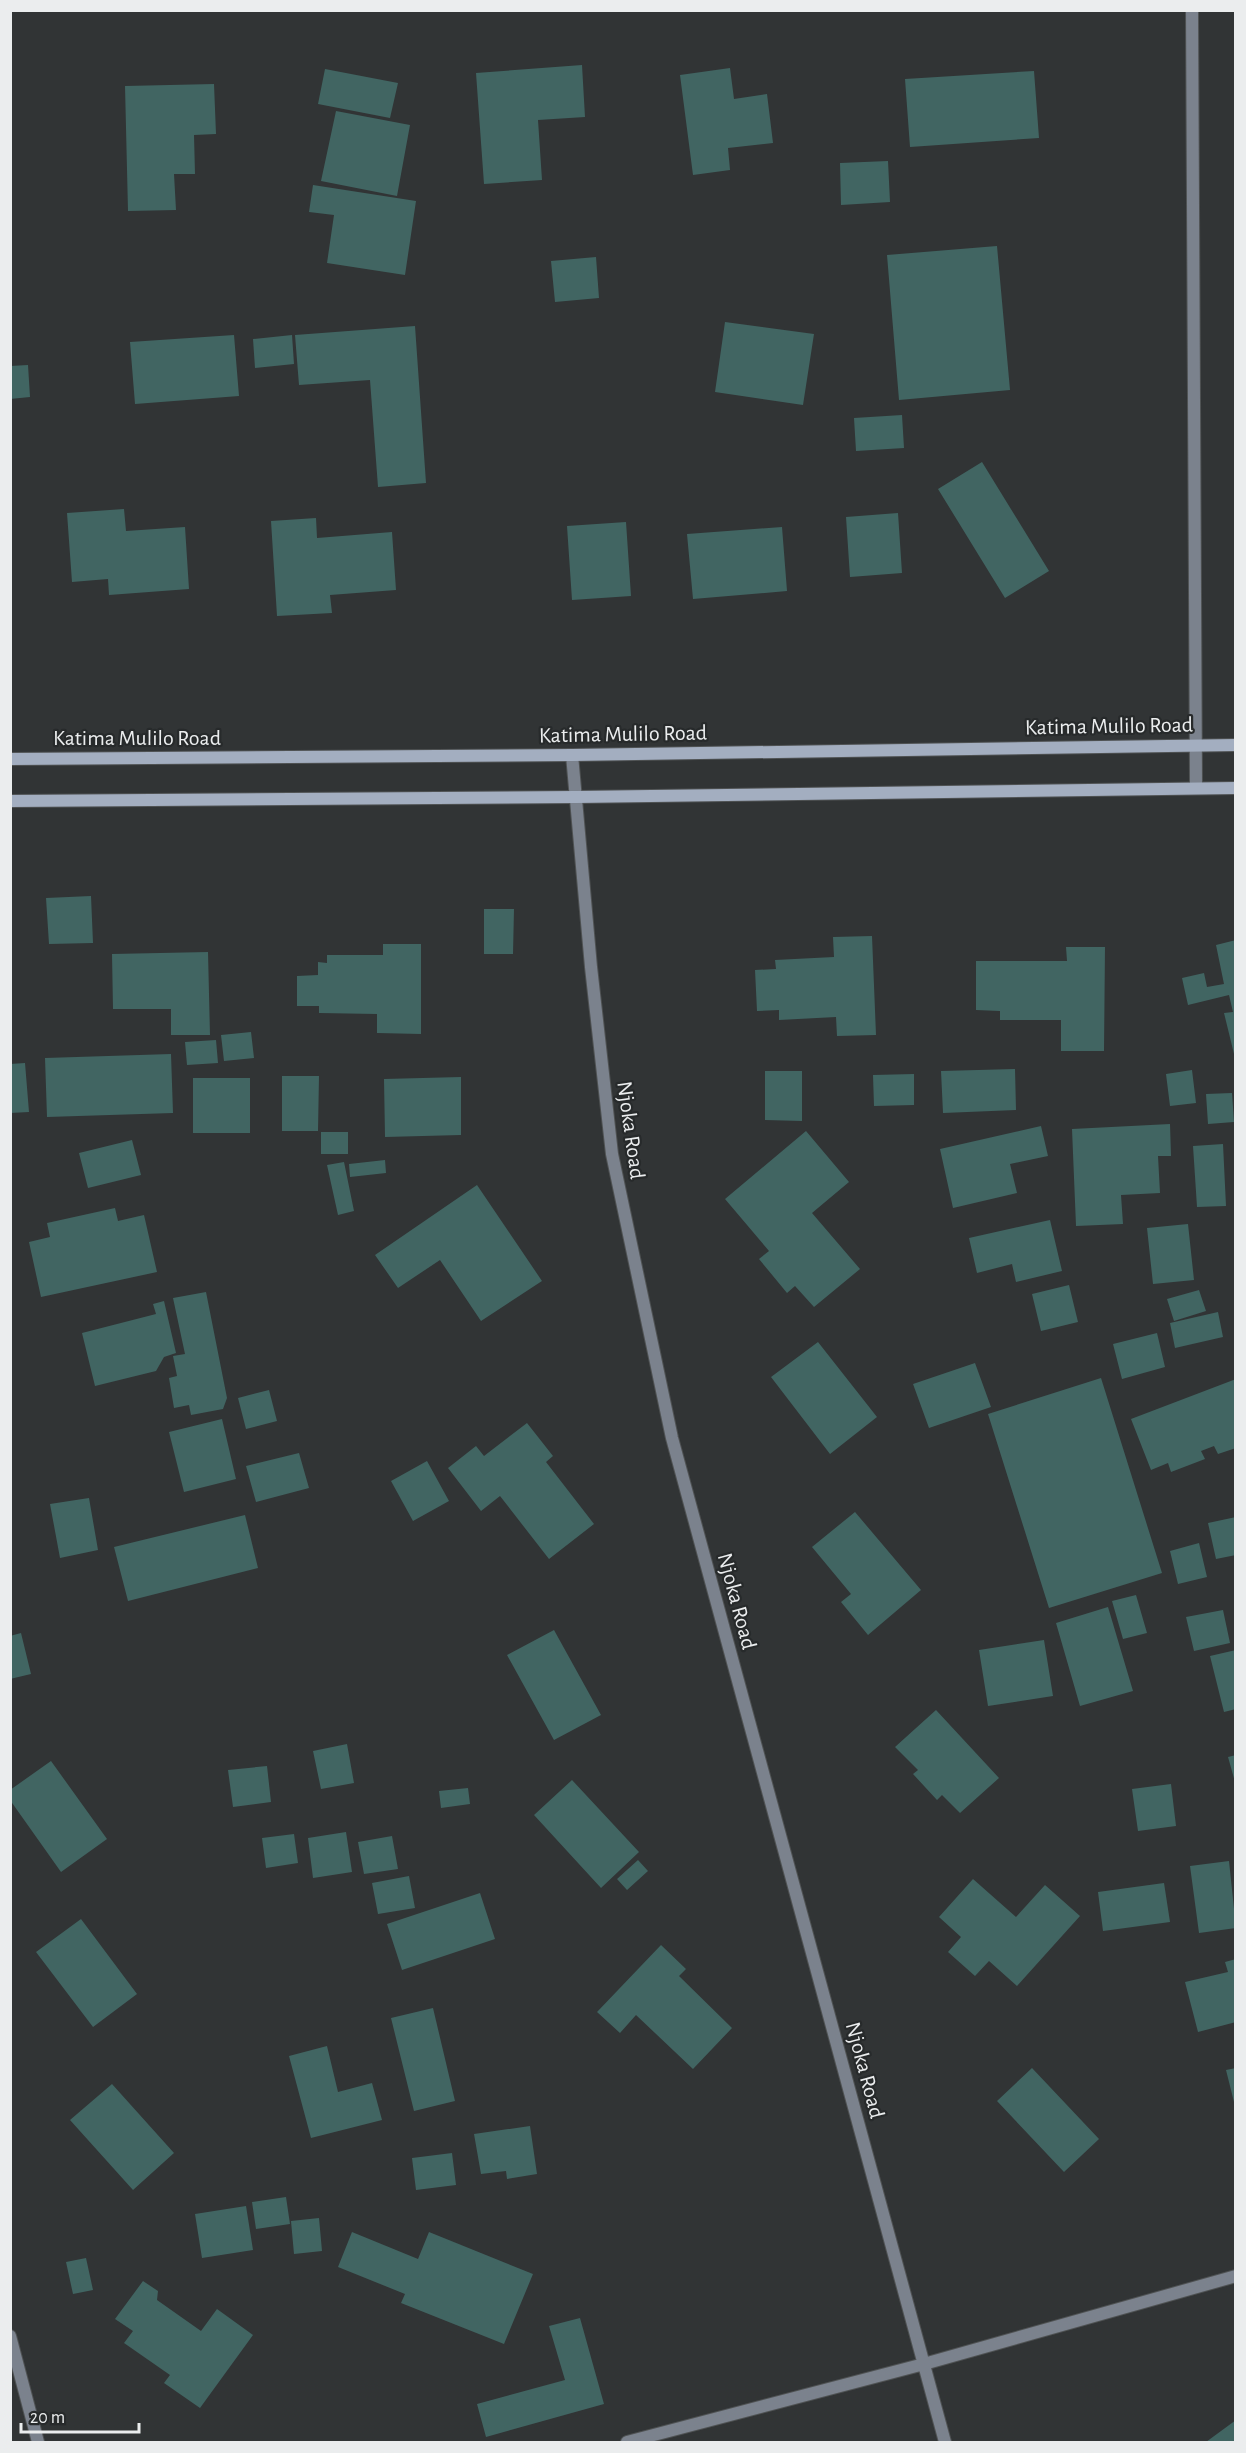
<svg xmlns="http://www.w3.org/2000/svg" width="1246" height="2453" font-family="'Alegreya Sans',sans-serif">
<rect width="100%" height="100%" fill="#313435"/>
<!-- building -->
<path fill="#416562" d="M582,65L585,117L538,120L542,180L484,184L476,73Z
M730,68L734,99L767,94L773,143L728,148L730,170L693,175L680,75Z
M325,69L398,83L390,118L318,104Z
M1034,71L1039,138L910,147L905,79Z
M214,84L216,134L194,135L195,174H174L176,210L128,211L125,86Z
M336,111L410,125L397,196L321,181Z
M888,161L890,202L841,205L840,163Z
M313,185L416,201L405,275L327,263L334,215L309,212Z
M997,246L1010,390L899,400L887,255Z
M596,257L599,298L555,302L551,261Z
M725,322L814,334L803,405L715,392Z
M415,326L426,483L378,487L370,380L299,385L295,335Z
M234,335L239,396L135,404L130,342Z
M292,335L294,364L255,368L253,339Z
M28,365L30,397L10,399V366Z
M902,415L904,448L856,451L854,418Z
M982,462L1049,571L1005,598L938,489Z
M124,509L126,531L185,527L189,589L109,595L108,579L72,582L67,513Z
M898,513L902,573L850,577L846,517Z
M316,518L317,538L392,532L396,590L330,595L332,613L277,616L271,521Z
M626,522L631,596L572,600L567,526Z
M782,527L787,591L693,599L687,534Z
M91,896L93,943L49,944L46,898Z
M484,909H514L513,954H484Z
M872,936L876,1035L837,1036L836,1017L779,1020V1010L757,1011L755,970L776,969L775,960L834,957L833,937Z
M1236,940V1058H1235L1224,1013L1233,1012L1229,995L1188,1005L1182,978L1204,973L1207,987L1224,984L1216,945Z
M383,944H421V1034L377,1033V1014L319,1013V1006H297V976L318,975V962L327,963V955H383Z
M1066,947H1105L1104,1051H1061V1020H1000V1011L976,1010V961H1067Z
M208,952L210,1035H171V1009H113L112,954Z
M251,1032L254,1058L224,1061L221,1035Z
M216,1040L218,1063L187,1065L185,1042Z
M171,1054L173,1113L47,1117L45,1058Z
M25,1063L29,1112L10,1113V1064Z
M1015,1069L1016,1110L943,1113L941,1071Z
M1192,1070L1196,1103L1170,1106L1166,1074Z
M765,1071H802V1121L765,1120Z
M914,1074V1105L874,1106L873,1075Z
M282,1076H319L318,1131H282Z
M461,1077V1135L385,1137L384,1079Z
M193,1078H250V1133H193Z
M1232,1093L1234,1122L1208,1124L1206,1094Z
M1170,1124L1171,1156H1158L1160,1193L1121,1195L1123,1224L1076,1226L1072,1129Z
M1041,1126L1048,1156L1010,1164L1017,1193L953,1208L940,1149Z
M806,1131L849,1182L812,1213L860,1269L814,1307L795,1286L787,1293L759,1259L769,1251L725,1199Z
M321,1132H348V1154H321Z
M132,1140L141,1175L88,1188L79,1153Z
M1223,1144L1226,1206L1197,1207L1193,1146Z
M385,1160L386,1173L350,1177L349,1164Z
M344,1162L354,1211L338,1215L327,1165Z
M477,1185L542,1281L481,1321L440,1260L398,1288L375,1255Z
M115,1208L118,1221L144,1215L157,1272L41,1297L29,1242L50,1237L47,1223Z
M1050,1220L1062,1271L1016,1282L1012,1264L977,1273L969,1238Z
M1188,1224L1194,1280L1153,1284L1147,1228Z
M1069,1285L1078,1322L1041,1331L1032,1294Z
M1199,1290L1206,1311L1174,1321L1167,1299Z
M206,1292L227,1398L223,1409L191,1415L189,1405L174,1408L169,1378L177,1376L173,1356L185,1354L173,1298Z
M164,1301L176,1353L164,1357L156,1371L95,1386L82,1333L156,1314L153,1304Z
M1218,1312L1223,1337L1175,1348L1170,1323Z
M1157,1333L1165,1367L1122,1379L1113,1344Z
M818,1342L877,1417L830,1454L771,1377Z
M975,1363L991,1407L929,1428L913,1384Z
M1101,1378L1162,1573L1049,1608L988,1414Z
M1236,1379V1448L1218,1454L1214,1446L1201,1451L1205,1459L1171,1472L1168,1463L1151,1470L1131,1419Z
M269,1390L277,1421L246,1429L238,1398Z
M222,1419L236,1479L184,1492L169,1432Z
M527,1423L553,1456L546,1462L594,1524L549,1559L500,1496L481,1511L448,1468L476,1446L484,1456Z
M299,1453L309,1488L256,1502L246,1466Z
M427,1461L449,1501L413,1521L391,1481Z
M89,1498L98,1550L60,1558L50,1504Z
M855,1512L921,1590L868,1635L841,1602L851,1594L812,1547Z
M245,1515L258,1568L128,1601L114,1547Z
M1236,1517V1555L1216,1559L1208,1523Z
M1199,1543L1207,1577L1178,1584L1170,1551Z
M1136,1595L1147,1633L1123,1639L1112,1601Z
M1108,1607L1133,1691L1080,1706L1056,1623Z
M1223,1610L1230,1643L1194,1651L1186,1617Z
M554,1630L601,1715L554,1740L507,1655Z
M21,1633L31,1674L10,1679V1636Z
M1044,1640L1053,1696L988,1706L979,1650Z
M1236,1650V1709L1224,1712L1210,1656Z
M936,1710L999,1778L960,1813L942,1795L937,1800L913,1774L918,1770L895,1747Z
M347,1744L354,1783L321,1789L313,1751Z
M1236,1755V1782H1235L1228,1757Z
M51,1761L107,1839L61,1872L10,1800V1790Z
M267,1766L271,1802L233,1807L228,1770Z
M572,1780L639,1852L601,1888L534,1815Z
M1171,1784L1176,1826L1138,1831L1132,1789Z
M468,1788L470,1804L441,1808L439,1791Z
M346,1832L352,1872L313,1878L308,1838Z
M294,1834L298,1863L266,1868L262,1838Z
M392,1836L398,1869L364,1874L358,1842Z
M638,1860L648,1871L627,1890L617,1879Z
M1229,1861L1236,1928L1199,1933L1190,1866Z
M409,1876L415,1908L378,1914L372,1883Z
M973,1879L1016,1917L1045,1885L1080,1916L1017,1986L989,1961L975,1976L948,1952L961,1937L939,1917Z
M1164,1883L1170,1922L1103,1931L1098,1892Z
M480,1893L495,1939L402,1970L387,1924Z
M81,1919L137,1994L93,2027L36,1952Z
M661,1945L686,1969L679,1976L732,2028L693,2069L636,2015L620,2033L597,2012Z
M1236,1959V2022L1198,2032L1185,1982L1228,1972L1225,1962Z
M433,2008L455,2101L414,2111L391,2018Z
M327,2046L338,2092L372,2083L382,2120L311,2138L289,2056Z
M1032,2068L1099,2139L1064,2172L997,2101Z
M1236,2068V2106H1235L1226,2070Z
M112,2084L174,2153L133,2190L70,2120Z
M530,2126L537,2174L507,2179L506,2171L481,2174L474,2134Z
M452,2153L456,2185L416,2190L412,2158Z
M286,2197L290,2224L256,2229L252,2202Z
M246,2206L253,2250L202,2258L195,2214Z
M319,2218L322,2251L294,2254L291,2221Z
M352,2232L418,2259L429,2232L533,2274L504,2344L401,2303L405,2294L338,2267Z
M86,2258L93,2290L73,2294L66,2262Z
M143,2281L158,2291L157,2300L201,2331L217,2309L253,2335L200,2408L164,2383L170,2375L124,2343L133,2331L115,2319Z
M580,2318L604,2404L486,2437L477,2404L565,2380L549,2326Z
M1236,2420V2442H1206Z"/>
<g fill="none" stroke-linecap="round" stroke-linejoin="round">
<!-- street casing -->
<g stroke="#4f5253" stroke-width="14">
<path id="street" d="M1192,10L1196,787
M572,755L591,967L612,1154L672,1438L945,2442
M10,2336L38,2442
M627,2442L924,2364L1236,2276"/>
</g>
<!-- secondary casing -->
<g stroke="#4f5253" stroke-width="14">
<path id="secondary" d="M10,759L572,755L1236,745
M10,801L576,797L1236,788"/>
</g>
<!-- street -->
<use href="#street" stroke="#7b828d" stroke-width="12"/>
<!-- secondary -->
<use href="#secondary" stroke="#a3aec0" stroke-width="12"/>
</g>
<g text-anchor="middle" stroke-width="4.5" stroke-linejoin="round" paint-order="stroke">
<!-- street labels -->
<g font-size="22" fill="#ebedee" stroke="#272a2b">
<text transform="translate(1109 725) rotate(-1)" y="8">Katima Mulilo Road</text>
<text transform="translate(623 733) rotate(-1)" y="8">Katima Mulilo Road</text>
<text x="137" y="745">Katima Mulilo Road</text>
<text transform="translate(632 1130) rotate(82)" y="8">Njoka Road</text>
<text transform="translate(738 1601) rotate(75)" y="8">Njoka Road</text>
<text transform="translate(866 2070) rotate(75)" y="8">Njoka Road</text>
</g>
</g>
<!-- border -->
<rect width="1246" height="2453" fill="none" stroke="#ebedee" stroke-width="24"/>
<!-- scale -->
<path d="M21 2423v9h118v-9" fill="none" stroke="#ebedee" stroke-width="3"/>
<text x="30" y="2423" font-size="18" fill="#ebedee" stroke="#272a2b" stroke-width="4.5" paint-order="stroke">20 m</text>
</svg>
